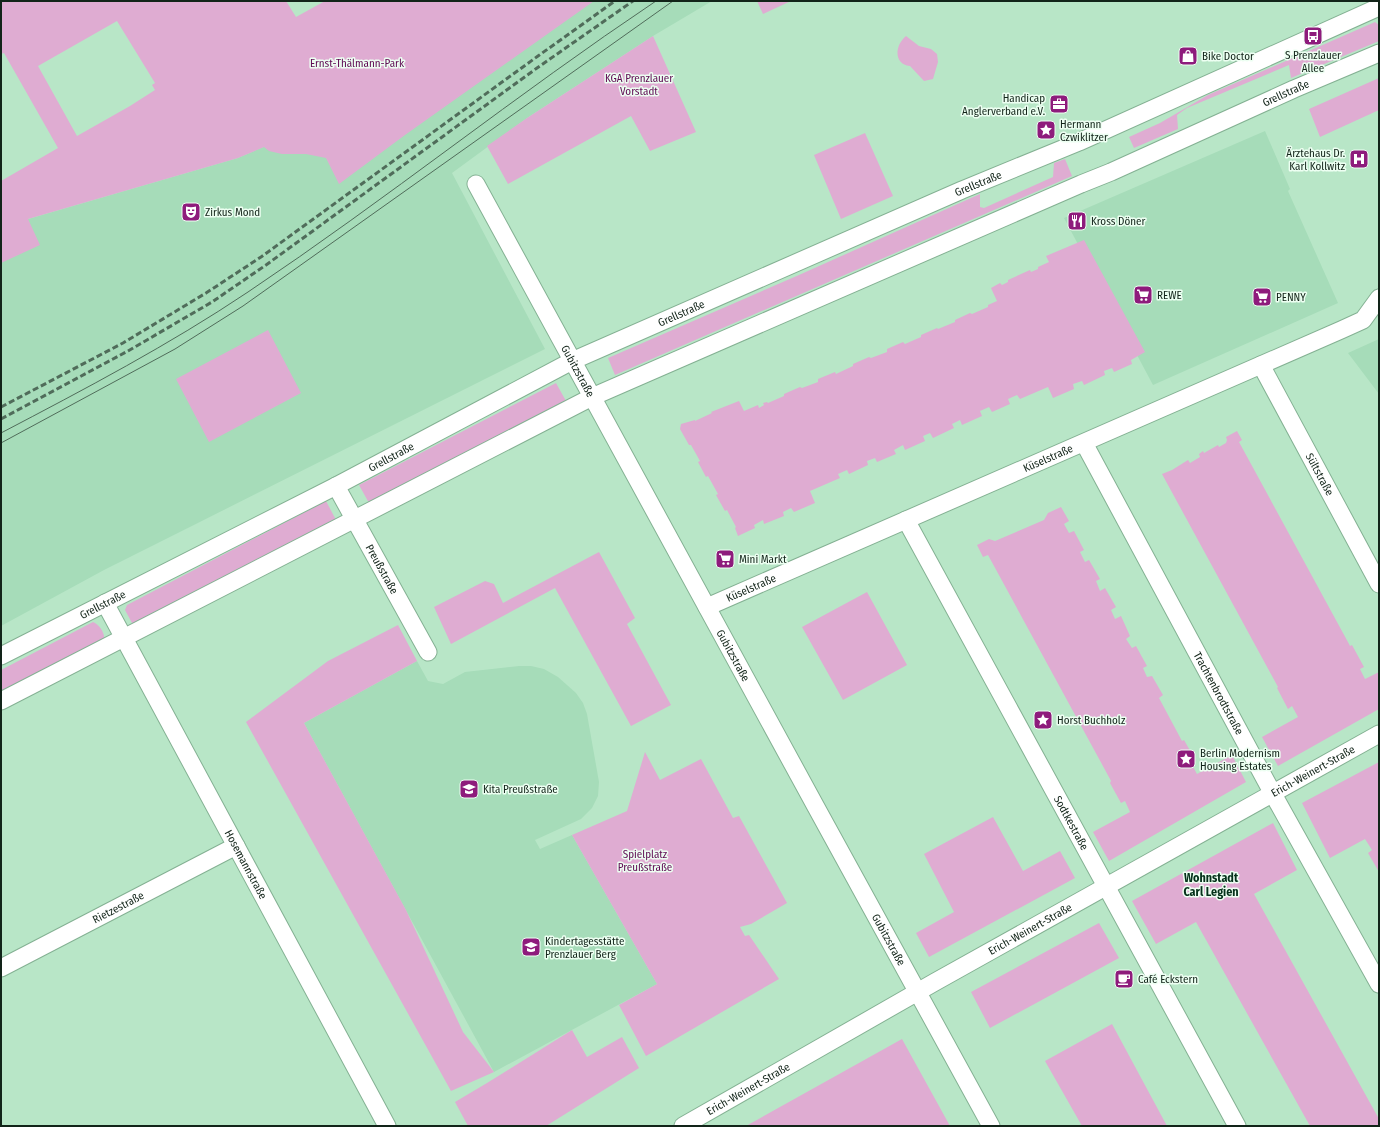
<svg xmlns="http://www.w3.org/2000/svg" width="1380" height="1127" font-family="'Fira Sans Condensed',sans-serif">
<rect width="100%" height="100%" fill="#b8e6c7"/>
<!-- built -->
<path fill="#a6dcb9" d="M530,1H712L653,36L527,118L452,173L545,349L104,570L1,626V227L238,158L370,101Z
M1265,131L1290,189L1288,191L1338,303L1153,385L1064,218Z
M1379,339V394L1348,353Z
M417,661L428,681L443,684L465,672L519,666H531L544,669L558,677L576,693L583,703L587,714L599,782L598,796L592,808L581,819L535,840L540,849L572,835L657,984L494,1072L304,723Z"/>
<!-- green -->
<path fill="#dfacd2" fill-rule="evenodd" d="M1,1H286L296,17L325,1H594L405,135L339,184L326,158L306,154H282L269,151L264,147L238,158L28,219L40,245L1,263V181L58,148L4,53L1,54ZM117,21L155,83L152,85L155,90L130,106L77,136L38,66Z
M757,1H791L763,14Z
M1375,22L1379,25V41L1291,78L1289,65L1187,108L1177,115L1178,129L1134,148L1129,137L1160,123L1208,95Z
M653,36L696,132L650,151L631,116L508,184L487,146L527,118Z
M906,36L919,46L931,49L937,54L938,62L933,79L924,81L910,66C893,64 895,45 906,36Z
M1379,78V110L1320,137L1309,109Z
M865,133L893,196L841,219L814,155Z
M1065,159L1072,176L615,375L608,358L799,275L980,194V207L984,208L1053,177L1054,163Z
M1084,240L1145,352L1131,360L1132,364L1114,372L1112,368L1104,371L1105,375L1084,385L1082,381L1073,384L1074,389L1053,398L1048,387L1020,399L1017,395L1008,399L1010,404L992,412L989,407L980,411L982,416L962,425L960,420L952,424L954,428L933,438L930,433L923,436L925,441L905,450L903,445L894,450L896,454L877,462L875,458L867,461L868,465L849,474L847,470L838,474L840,478L810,491L815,503L794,512L791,508L783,512L784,516L764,524L763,520L754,525L755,528L738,536L735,528L736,527L727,510L725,511L716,495L718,494L708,476L706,477L698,462L700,461L691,445H689L680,429L681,424L695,420V421L712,413L711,412L739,401L744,411L758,405L759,408L764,405L763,403L767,402L768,403L784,396V394L800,387L802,388L818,382V379L835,372L836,374L853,366V364L869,357L871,358L887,352V349L903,342L905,344L921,337V335L937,328L938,329L955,322V320L970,313L972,314L988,307V305L997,301L991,288L1000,283L1002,285L1008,282V280L1030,270L1031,272L1038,269V267L1049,262L1046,256Z
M268,330L301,393L209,442L176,379Z
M556,383L566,401L369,503L359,485Z
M1237,431L1242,440L1239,442L1349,644L1350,646L1352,645L1364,667L1360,669L1365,679L1379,672V709L1278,766L1262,737L1298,717L1292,706L1288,709L1277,688L1278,687L1162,474L1172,470L1188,460L1190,463L1200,457L1199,454L1203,451L1204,453L1218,445L1219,447L1226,443L1227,440L1226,437Z
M326,501L336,520L133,624L132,623L125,610L127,605Z
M1061,507L1069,521L1064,524L1069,533L1074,531L1084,550L1080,552L1085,562L1089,560L1100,579L1096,581L1100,591L1105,588L1116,607L1111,610L1115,619L1121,616L1130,636L1126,639L1132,648L1136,646L1147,666L1143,668L1147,677L1152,676L1163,695L1159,698L1182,741L1184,740L1196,761L1191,763L1197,774L1232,755L1246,782L1109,861L1093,832L1130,812L1125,801L1121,803L1110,783L1111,781L1110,779L988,555L983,557L977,545L989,539L995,541L1044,520L1048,513Z
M599,552L635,618L627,624L671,705L631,726L555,588L451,644L434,607L485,581L494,584L503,603Z
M867,592L907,665L843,700L802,627Z
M93,622C99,624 105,633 104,639L1,694V670Z
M398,625L417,661L304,723L406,910L463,1032L494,1072L451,1091L246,722L328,661Z
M645,752L660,780L701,759L733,818L739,816L787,903L751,924L740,927L745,936L749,935L779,979L646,1056L619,1005L657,984L572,835L627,811Z
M1379,762V872L1368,853L1372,850L1365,839L1330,858L1302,803Z
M993,817L1023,871L1060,851L1075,878L929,957L916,933L954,912L924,854Z
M1273,823L1297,870L1254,894L1379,1119V1126H1310L1196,922L1156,944L1132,901Z
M1099,923L1119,958L990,1028L971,992Z
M1112,1024L1167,1126H1082L1045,1061Z
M572,1030L587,1057L622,1037L639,1068L546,1126H468L455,1102L487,1083Z
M902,1039L950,1126H746Z"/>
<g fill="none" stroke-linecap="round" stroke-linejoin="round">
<!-- minor casing -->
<g stroke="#84b193" stroke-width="19">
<g id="minor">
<path id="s1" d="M476,184L816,807L991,1126"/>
<path id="s2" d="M1261,365L1379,584"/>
<path id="s3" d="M1084,443L1273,794L1379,984"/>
<path id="s4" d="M336,486L428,652"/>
<path id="s5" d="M906,520L1237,1126"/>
<path id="s6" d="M105,603L387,1126"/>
<path id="s7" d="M707,607L1341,330L1363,320L1379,298"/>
<path id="s8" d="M1,656L336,486L572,361L962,190L1079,142L1379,7"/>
<path id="s9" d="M1,701L592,397L1081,184L1111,172L1294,89L1379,53"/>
<path id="s10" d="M1,968L236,846"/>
<path id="s11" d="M683,1126L935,982L1379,734"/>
</g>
</g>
<!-- minor -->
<use href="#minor" stroke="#fff" stroke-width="17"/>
<!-- tram -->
<path stroke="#506c5a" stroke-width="1" d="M1,433C85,389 169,345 248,292C387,199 517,94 656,1
M1,443L175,349L243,306L673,1"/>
<!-- rail -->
<path stroke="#506c5a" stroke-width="3" stroke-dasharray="6 3" stroke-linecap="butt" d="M1,407L123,343L206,293L261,257L538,56L615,1
M1,419L128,351L212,302L266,265L537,68L633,1"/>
</g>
<!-- icons -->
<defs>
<g id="bus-square" transform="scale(1)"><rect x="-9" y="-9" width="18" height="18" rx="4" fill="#8e1b7c" stroke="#edfff2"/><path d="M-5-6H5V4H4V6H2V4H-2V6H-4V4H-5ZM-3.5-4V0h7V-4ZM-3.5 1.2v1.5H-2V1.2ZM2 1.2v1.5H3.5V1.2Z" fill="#fff"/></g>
<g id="shop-square" transform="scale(1)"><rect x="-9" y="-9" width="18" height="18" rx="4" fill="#8e1b7c" stroke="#edfff2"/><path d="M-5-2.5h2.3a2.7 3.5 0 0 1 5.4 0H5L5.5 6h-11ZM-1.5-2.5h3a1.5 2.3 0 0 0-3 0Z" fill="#fff"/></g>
<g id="office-square" transform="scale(1)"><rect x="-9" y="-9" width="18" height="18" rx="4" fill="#8e1b7c" stroke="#edfff2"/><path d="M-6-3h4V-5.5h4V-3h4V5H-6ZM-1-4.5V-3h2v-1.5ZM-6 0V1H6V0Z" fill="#fff"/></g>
<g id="sight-square" transform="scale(1)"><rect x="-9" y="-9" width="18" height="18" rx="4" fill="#8e1b7c" stroke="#edfff2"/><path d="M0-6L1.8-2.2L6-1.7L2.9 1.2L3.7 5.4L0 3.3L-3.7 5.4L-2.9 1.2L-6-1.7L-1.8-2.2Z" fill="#fff"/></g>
<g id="hospital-square" transform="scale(1)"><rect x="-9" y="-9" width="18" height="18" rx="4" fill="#8e1b7c" stroke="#edfff2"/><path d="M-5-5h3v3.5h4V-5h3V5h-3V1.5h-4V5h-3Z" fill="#fff"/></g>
<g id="theatre-square" transform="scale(1)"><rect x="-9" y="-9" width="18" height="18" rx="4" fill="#8e1b7c" stroke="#edfff2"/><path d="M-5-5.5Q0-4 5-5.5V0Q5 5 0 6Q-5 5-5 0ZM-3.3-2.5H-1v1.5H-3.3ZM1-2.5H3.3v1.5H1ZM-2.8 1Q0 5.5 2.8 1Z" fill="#fff"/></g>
<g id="restaurant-square" transform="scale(1)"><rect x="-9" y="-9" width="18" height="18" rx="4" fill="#8e1b7c" stroke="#edfff2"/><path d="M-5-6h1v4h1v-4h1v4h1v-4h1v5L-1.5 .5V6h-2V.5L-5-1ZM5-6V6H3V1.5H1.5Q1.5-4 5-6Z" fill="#fff"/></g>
<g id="supermarket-square" transform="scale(1)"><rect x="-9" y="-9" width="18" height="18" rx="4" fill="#8e1b7c" stroke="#edfff2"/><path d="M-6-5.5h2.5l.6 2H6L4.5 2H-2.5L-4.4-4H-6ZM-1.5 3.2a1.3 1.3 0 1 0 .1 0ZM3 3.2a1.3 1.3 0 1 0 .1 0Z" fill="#fff"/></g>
<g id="school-square" transform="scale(1)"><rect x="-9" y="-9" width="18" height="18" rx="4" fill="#8e1b7c" stroke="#edfff2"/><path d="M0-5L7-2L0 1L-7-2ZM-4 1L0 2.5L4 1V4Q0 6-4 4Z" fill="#fff"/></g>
<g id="cafe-square" transform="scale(1)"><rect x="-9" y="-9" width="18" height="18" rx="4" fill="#8e1b7c" stroke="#edfff2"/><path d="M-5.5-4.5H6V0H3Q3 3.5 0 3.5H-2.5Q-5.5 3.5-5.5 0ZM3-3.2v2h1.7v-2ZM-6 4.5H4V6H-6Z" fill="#fff"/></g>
</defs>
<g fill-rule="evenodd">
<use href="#bus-square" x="1313" y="36"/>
<use href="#shop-square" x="1188" y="56"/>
<use href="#office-square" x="1059" y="104"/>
<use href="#sight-square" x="1046" y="130"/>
<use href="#hospital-square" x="1359" y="159"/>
<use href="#theatre-square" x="191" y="212"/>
<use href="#restaurant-square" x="1077" y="221"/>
<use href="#supermarket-square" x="1143" y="295"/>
<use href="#supermarket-square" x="1262" y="297"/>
<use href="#supermarket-square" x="725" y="559"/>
<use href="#sight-square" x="1043" y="720"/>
<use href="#sight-square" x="1186" y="759"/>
<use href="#school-square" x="469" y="789"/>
<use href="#school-square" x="531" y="947"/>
<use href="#cafe-square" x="1124" y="979"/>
</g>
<g text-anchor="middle" stroke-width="3" stroke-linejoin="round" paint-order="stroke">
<!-- poi labels -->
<g font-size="11" fill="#122419" stroke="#edfff2" text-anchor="start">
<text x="1313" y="59" text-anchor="middle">S Prenzlauer<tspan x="1313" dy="13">Allee</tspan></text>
<text x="1202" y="60">Bike Doctor</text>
<text x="1045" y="102" text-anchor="end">Handicap<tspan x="1045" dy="13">Anglerverband e.V.</tspan></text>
<text x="1060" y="128">Hermann<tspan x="1060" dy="13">Czwiklitzer</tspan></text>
<text x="1345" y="157" text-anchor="end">Ärztehaus Dr.<tspan x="1345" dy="13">Karl Kollwitz</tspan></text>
<text x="205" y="216">Zirkus Mond</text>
<text x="1091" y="225">Kross Döner</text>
<text x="1157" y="299">REWE</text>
<text x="1276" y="301">PENNY</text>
<text x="739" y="563">Mini Markt</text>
<text x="1057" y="724">Horst Buchholz</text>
<text x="1200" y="757">Berlin Modernism<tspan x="1200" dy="13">Housing Estates</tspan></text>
<text x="483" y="793">Kita Preußstraße</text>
<text x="545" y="945">Kindertagesstätte<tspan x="545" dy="13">Prenzlauer Berg</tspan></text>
<text x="1138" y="983">Café Eckstern</text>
</g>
<!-- park labels -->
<g font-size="11" fill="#5f0a53" stroke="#edfff2">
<text x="357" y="67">Ernst-Thälmann-Park</text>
<text x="639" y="82">KGA Prenzlauer<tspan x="639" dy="13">Vorstadt</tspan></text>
<text x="645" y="858">Spielplatz<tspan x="645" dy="13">Preußstraße</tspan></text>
</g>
<!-- street labels -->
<g font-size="11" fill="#122419" stroke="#edfff2">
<text dy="4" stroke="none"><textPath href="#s9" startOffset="1422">Grellstraße</textPath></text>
<text dy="4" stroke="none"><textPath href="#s8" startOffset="1086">Grellstraße</textPath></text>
<text dy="4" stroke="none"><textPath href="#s8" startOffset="762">Grellstraße</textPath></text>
<text dy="4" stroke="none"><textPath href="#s1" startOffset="213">Gubitzstraße</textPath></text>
<text dy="4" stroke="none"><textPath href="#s8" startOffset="438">Grellstraße</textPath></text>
<text dy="4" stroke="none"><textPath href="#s7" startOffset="372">Küselstraße</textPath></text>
<text dy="4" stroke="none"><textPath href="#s2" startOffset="124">Sültstraße</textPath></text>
<text dy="4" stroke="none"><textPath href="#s4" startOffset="95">Preußstraße</textPath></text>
<text dy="4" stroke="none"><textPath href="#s7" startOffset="48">Küselstraße</textPath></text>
<text dy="4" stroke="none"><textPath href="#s8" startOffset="114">Grellstraße</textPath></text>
<text dy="4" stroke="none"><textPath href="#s1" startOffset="537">Gubitzstraße</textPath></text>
<text dy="4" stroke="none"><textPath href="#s3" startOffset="284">Trachtenbrodtstraße</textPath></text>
<text dy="4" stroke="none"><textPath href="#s11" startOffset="723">Erich-Weinert-Straße</textPath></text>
<text dy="4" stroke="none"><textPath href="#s5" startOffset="345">Sodtkestraße</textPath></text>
<text dy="4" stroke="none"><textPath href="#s6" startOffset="297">Hosemannstraße</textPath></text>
<text dy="4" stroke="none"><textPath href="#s10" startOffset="132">Rietzestraße</textPath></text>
<text dy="4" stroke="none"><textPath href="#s11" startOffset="399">Erich-Weinert-Straße</textPath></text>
<text dy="4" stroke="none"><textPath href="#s1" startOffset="861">Gubitzstraße</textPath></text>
<text dy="4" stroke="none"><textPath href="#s11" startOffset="75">Erich-Weinert-Straße</textPath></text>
</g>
<!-- neighbourhood labels -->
<g font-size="12" font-weight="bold" fill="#05321b" stroke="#edfff2">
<text x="1211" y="882">Wohnstadt<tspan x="1211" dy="14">Carl Legien</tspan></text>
</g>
</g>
<!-- border -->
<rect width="1380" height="1127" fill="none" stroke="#122419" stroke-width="4"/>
</svg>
